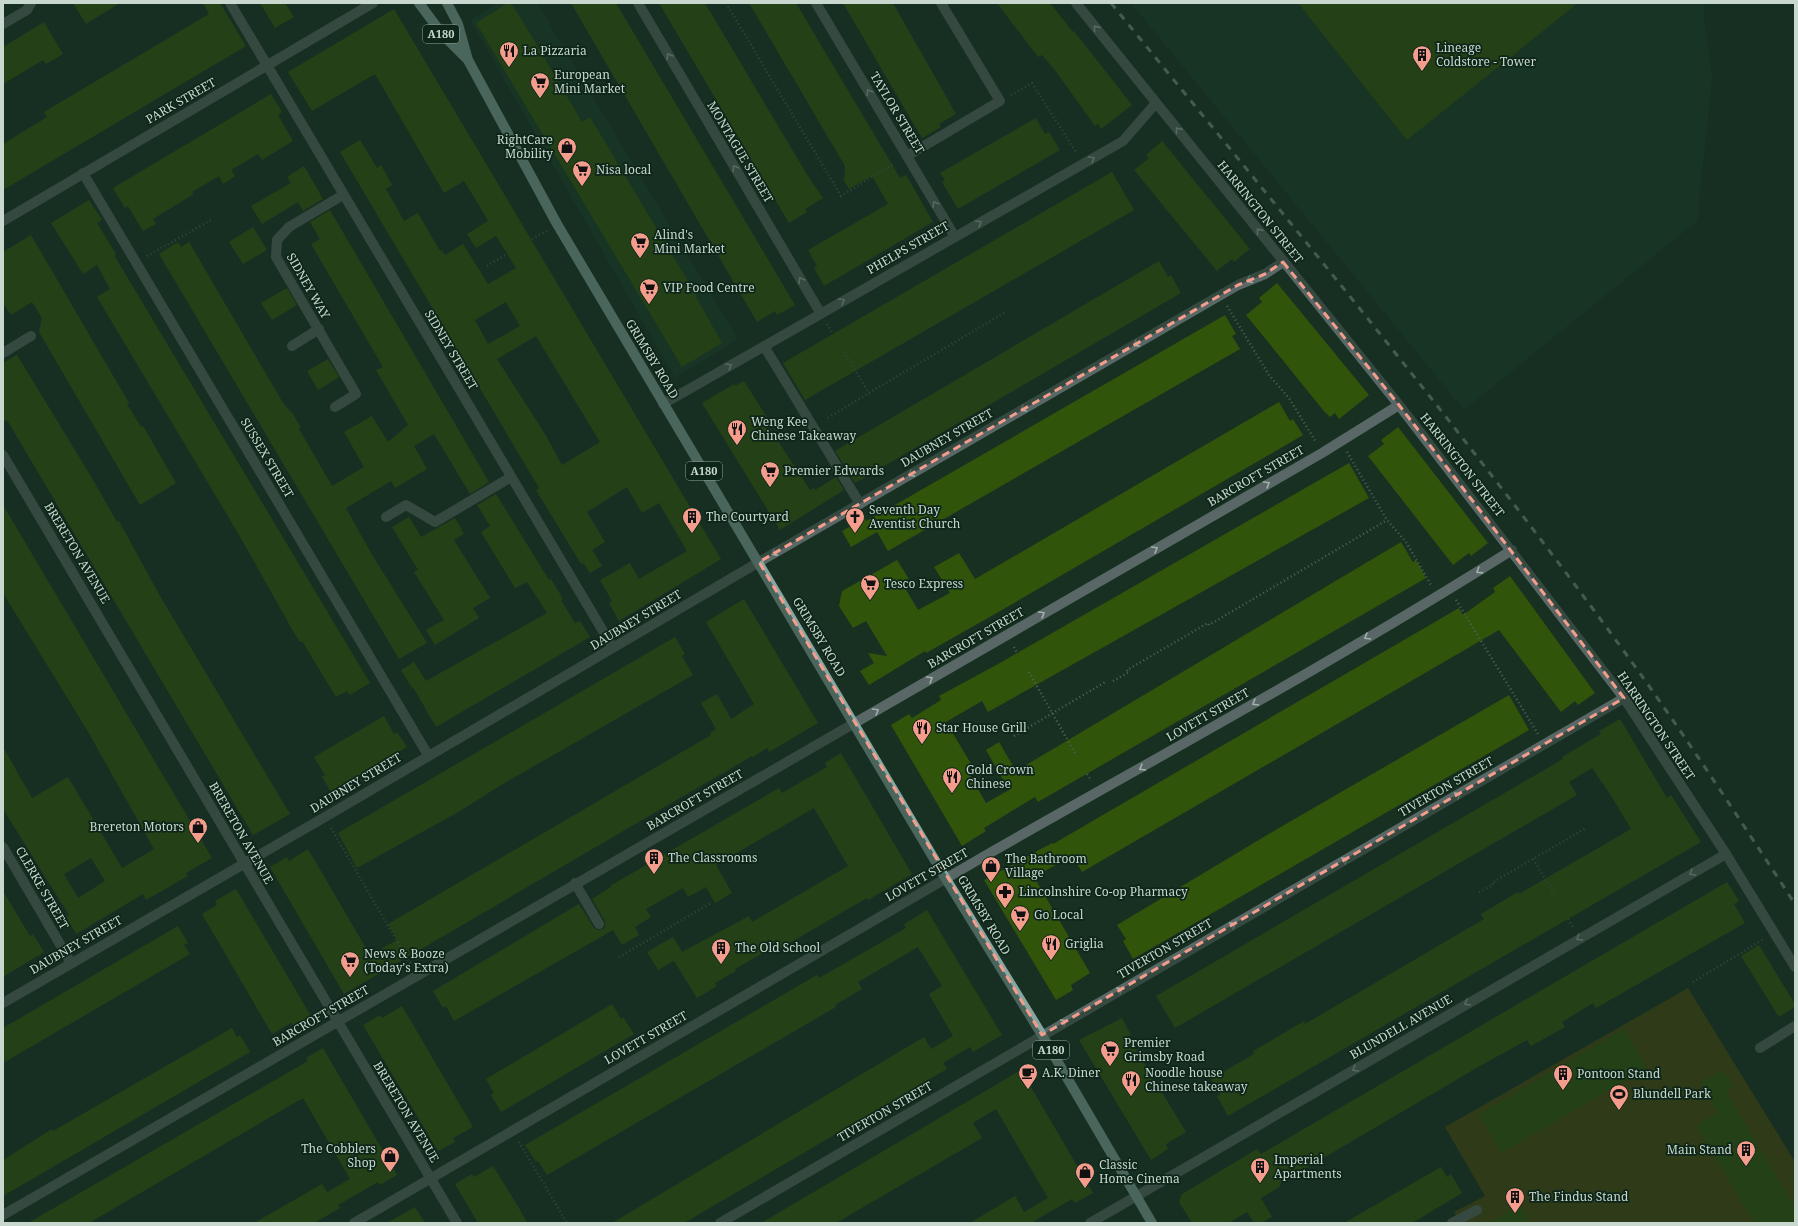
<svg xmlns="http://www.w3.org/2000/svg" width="1798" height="1226" font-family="'Noto Serif',serif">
<rect width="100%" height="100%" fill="#173022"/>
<!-- built -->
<path fill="#183a28" d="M498,3H537L738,339L675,378L470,20Z
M1131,3H1705L1704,16L1712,79L1697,221L1464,410Z"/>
<!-- green -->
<path fill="#4a480c" d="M1688,988L1795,1162V1223H1460L1454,1212L1485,1196L1445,1127Z"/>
<!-- building -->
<path fill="#31540b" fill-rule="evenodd" d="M73,3H120L86,24Z
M203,3H220L246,46L3,190V144L47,117L44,112L209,14Z
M260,3H285L294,17L275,28Z
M508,3H511L531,35L582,122L590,117L697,296L696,297L722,343L682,367L476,23Z
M571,3H616L795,305L777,315L775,311L757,322Z
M659,3H705L806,173L823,198L805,209L807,212L789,223Z
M749,3H796L900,178L906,175L933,222L824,286L814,268L817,266L808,250L888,204L872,176L849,189L844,181L845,166Z
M843,3H893L956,114L939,124L941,127L922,138Z
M997,3H1050L1073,32L1074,31L1132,105L1101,129L1098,124L1095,126L1057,73L1042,55L1038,57Z
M1298,3H1578L1407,140Z
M394,9L721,559L619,621L609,603L612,601L600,580L630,563L639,579L687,551L659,503L642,513L627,487L587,512L605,542L592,550L602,566L590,573L583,563L581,564L536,490L539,488L340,152L360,140L377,168L381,165L392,185L386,189L404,221L418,213L440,251L442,250L445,255L463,244L488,284L516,268L496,236L476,248L467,234L488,221L480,207L464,181L444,193L375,74L312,111L288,72ZM506,302L520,326L488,344L475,320ZM536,336L600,442L562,465L545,434L497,359Z
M44,22L63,54L46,64L43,60L3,84V47Z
M271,94L282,112L278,115L293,141L262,160L258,154L231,170L235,176L223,184L219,176L192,192L194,194L153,219L156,224L143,231L128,206L125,208L113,188Z
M1036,118L1045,134L1049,132L1060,150L958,209L942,182L945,180L940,173Z
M1162,141L1250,249L1234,262L1232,259L1217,271L1134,170L1149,158L1146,155Z
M304,166L323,199L303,211L298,202L262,224L251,206L291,183L287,177Z
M1112,172L1134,210L805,400L783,363Z
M89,200L102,220L97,223L116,254L114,255L370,683L350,695L347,691L336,697L302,641L300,642L293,631L242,540L97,297L110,289L97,265L83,274L51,223Z
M330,210L489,482L470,494L434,434L414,446L427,469L395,488L391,481L346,508L371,553L427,643L399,659L159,254L178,242L181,247L189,242L283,403L293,414L301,428L299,429L332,486L364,467L344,432L372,416L388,442L408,425L376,370L383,367L311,244L320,239L310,222Z
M253,227L267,250L243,264L229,242Z
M31,235L129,403L127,404L141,427L143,426L176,483L140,505L39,332L42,318L32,302L11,315L3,303V252Z
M1159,261L1168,277L1171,275L1181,293L855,483L835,451Z
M1277,283L1369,395L1339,419L1335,413L1330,417L1323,410L1246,315L1262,302L1259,298Z
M287,288L297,305L272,320L261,303Z
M1225,315L1236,334L1232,336L1240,349L888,551L877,532L851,547L842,531L865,518L866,521L881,513Z
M17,355L92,478L117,522L119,521L160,596L290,814L253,835L7,420L3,422V363Z
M328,359L339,377L318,390L307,371Z
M744,381L771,424L768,426L810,490L814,488L815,490L836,477L844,490L780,530L702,403L734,384L735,386Z
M1279,402L1290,421L1293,419L1303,435L995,614L926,653L925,651L869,685L860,671L874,663L868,653L887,656L866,621L853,628L839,606L842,591L897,560L909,579L902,583L918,610L950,593L934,567L959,553L975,579Z
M1398,427L1488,543L1471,556L1469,553L1453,565L1368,456L1384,444L1381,440Z
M1349,463L1369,498L988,712L982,701L946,722L973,767L967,770L986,803L1009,790L986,750L999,742L1016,771L1401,542L1413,562L1416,560L1426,578L1038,802L1035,797L984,828L986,831L962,846L891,725L909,714L912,718L941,700L939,696L998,664Z
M496,494L549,580L551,579L563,599L561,600L575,623L580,621L590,637L436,727L413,687L412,688L401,670L414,662L426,681L547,613L527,582L515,588L481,532L490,526L477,505Z
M3,505L212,858L186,873L188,876L146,900L143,894L76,934L66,917L69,915L3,809V747L32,798L68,777L122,868L154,849L87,730L3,593ZM91,858L105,881L78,898L64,874Z
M409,517L421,537L455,518L464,534L454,540L490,598L473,608L479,618L435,645L426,630L444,620L414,572L418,570L392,527Z
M1510,576L1595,693L1578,705L1575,701L1561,712L1499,630L1082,872L1072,856L1034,877L1090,973L1071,985L1073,990L1056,1000L984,880L1052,843L1053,844L1459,608L1463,615L1495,592L1493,588Z
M744,599L818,723L769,752L767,748L753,757L752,756L344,994L270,867L287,857L289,861L308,849L370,955L397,940L388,924L711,735L710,733L716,729L701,703L717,694L731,719L754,704L706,622Z
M675,637L685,654L682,656L693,675L501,785L460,811L357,868L338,833Z
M1509,695L1529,730L1133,959L1123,941L1126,939L1117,925L1272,832Z
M384,716L394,734L397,732L407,747L331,792L322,777L325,775L314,757Z
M1620,719L1667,798L1671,795L1701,842L1228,1116L1217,1096L1220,1095L1211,1079L1254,1054L1253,1051L1274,1039L1304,1021L1305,1024L1484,919L1481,914L1518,892L1519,894L1631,829L1610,794L1592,768L1569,782L1577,795L1175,1028L1156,996L1563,759L1562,757L1601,734L1599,731Z
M841,753L912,874L868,900L867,898L781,948L779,944L735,969L736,971L715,983L717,986L697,998L674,961L658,970L647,952L673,937L682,952L749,916L752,922L848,866L814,808L716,865L732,893L715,903L706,887L688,897L683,888L646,909L651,917L635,927L639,935L622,945L613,930L454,1021L446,1006L443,1008L433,991L579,904L594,928L599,930L603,929L605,927V921L592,899L611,887L610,886L779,788L782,793L827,767L825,763Z
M1727,882L1739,901L1734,904L1745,923L1596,1008L1593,1003L1562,1022L1565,1027L1531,1046L1527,1040L1480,1066L1279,1184L1281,1186L1261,1198L1272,1217L1261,1223H1254L1247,1212L1229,1223H1192L1179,1202L1182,1194L1257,1149L1261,1154Z
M236,889L311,1016L293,1026L291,1023L272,1034L202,914L217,905L215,901Z
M3,891L30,936L33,934L44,952L3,977Z
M927,910L1002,1035L973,1052L970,1047L943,1063L947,1069L684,1223H612L924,1037L931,1049L953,1036L929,994L942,986L918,947L858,982L862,989L835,1005L836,1007L547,1175L538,1161L536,1162L525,1145L817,975L819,978L906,928L904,924Z
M178,926L188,943L184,945L190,954L3,1063V1028Z
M1759,945L1795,1004V1007L1779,1017L1741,956Z
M612,1004L621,1019L623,1017L634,1034L501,1112L491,1095L494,1093L486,1079Z
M402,1006L473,1127L453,1138L455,1142L438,1151L363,1025L380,1015L382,1018Z
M1122,1018L1131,1035L1128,1036L1186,1132L1166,1144L1168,1149L1151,1160L1079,1040Z
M232,1028L237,1037L240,1035L250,1052L3,1196V1160L52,1129L53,1131Z
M1624,1029L1647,1068L1501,1153L1479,1114Z
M323,1048L397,1175L380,1185L378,1182L338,1205L340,1208L314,1223H254L322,1184L327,1192L350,1179L303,1098L89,1223H28L308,1061L306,1058Z
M1021,1070L1093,1193L1075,1203L1072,1199L1031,1223H970L1015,1196L1024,1212L1048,1198L996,1109L973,1123L982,1138L836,1223H761Z
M1723,1070L1733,1087L1726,1091L1795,1208V1223H1754L1697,1126L1717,1112L1700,1083Z
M493,1166L519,1208L527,1223H478L455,1184L472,1174L474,1177Z
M1441,1167L1447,1177L1451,1174L1462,1193L1412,1223H1344Z
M1520,1204L1530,1223H1489Z
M415,1207L425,1223H387Z"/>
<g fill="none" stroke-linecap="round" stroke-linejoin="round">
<!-- path -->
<path stroke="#4e6457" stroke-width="2.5" stroke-dasharray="1 3" stroke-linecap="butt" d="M726,3L841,196L895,163
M1011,95L1032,83L1076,152
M532,239L547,231
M147,256L213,219
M487,266L507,254
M1227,306L1269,375L1289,398L1316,442
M827,324L833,334
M844,352L869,393L1004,313
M828,418L869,393
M1347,452L1387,520L1406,542L1431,585
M1456,600L1538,734
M1014,647L1017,653
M1029,672L1076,755
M1113,681L1129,672L1127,670L1208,623L1209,625L1387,520
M1014,736L1107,681
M1087,774L1091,780
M331,828L411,965
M1533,859L1555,896
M1479,892L1493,885L1492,883L1586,828
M1568,919L1573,927
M619,957L711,903
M1693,982L1764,939
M519,1142L567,1223"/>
<!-- minor -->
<path stroke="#596866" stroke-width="10" d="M230,3L613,648
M638,3L821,314
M816,3L955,237
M1076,3L1399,405L1624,698L1726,854L1795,967
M3,24L27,10L31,3
M907,156L1000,101L941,3
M83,173L428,755
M3,221L373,3
M292,346L319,329
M764,346L860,504
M3,353L31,336
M663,404L1123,141L1156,103
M335,407L356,394L276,257L277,240L289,227L343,195
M3,455L457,1223
M386,517L406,505L435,522L511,477
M3,847L71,963
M575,883L599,924
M3,1003L325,817L759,562L1238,285L1265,274L1283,262
M1760,1048L1795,1026
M3,1215L1322,453L1399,405
M354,1223C566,1101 776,976 988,854C1163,754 1341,658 1512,550
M720,1223L1624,698
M1090,1223L1726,854
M1452,1223L1477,1210"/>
<!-- major -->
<path stroke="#87a6a1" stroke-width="10" d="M419,3L442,34L467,59
M447,3L458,24L468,60L557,224L946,879L1042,1035L1152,1223"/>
<!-- rail -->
<path stroke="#7b8f83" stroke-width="3" stroke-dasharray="7 7" stroke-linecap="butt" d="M1111,3C1286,218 1463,430 1626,654C1685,735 1740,820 1795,904"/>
</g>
<!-- one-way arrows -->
<defs><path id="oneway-chevron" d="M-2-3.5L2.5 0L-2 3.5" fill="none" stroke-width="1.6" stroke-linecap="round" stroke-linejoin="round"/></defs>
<g stroke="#a2b1aa">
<use href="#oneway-chevron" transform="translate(1096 28) rotate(-129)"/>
<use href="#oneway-chevron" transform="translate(669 56) rotate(-121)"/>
<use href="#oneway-chevron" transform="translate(869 92) rotate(-121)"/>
<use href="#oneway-chevron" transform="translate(1178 130) rotate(-129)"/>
<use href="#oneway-chevron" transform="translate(1092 159) rotate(-30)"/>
<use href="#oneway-chevron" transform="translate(735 168) rotate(-121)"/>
<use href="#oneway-chevron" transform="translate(935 204) rotate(-121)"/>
<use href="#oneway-chevron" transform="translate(979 223) rotate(-30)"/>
<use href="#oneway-chevron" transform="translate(1259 231) rotate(-129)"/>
<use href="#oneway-chevron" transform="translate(801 280) rotate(-121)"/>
<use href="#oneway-chevron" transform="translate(1249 280) rotate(158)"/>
<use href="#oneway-chevron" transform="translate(842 301) rotate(-30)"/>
<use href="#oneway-chevron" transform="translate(1136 344) rotate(150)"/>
<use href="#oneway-chevron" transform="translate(729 366) rotate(-31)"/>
<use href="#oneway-chevron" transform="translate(1023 409) rotate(150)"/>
<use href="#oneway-chevron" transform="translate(911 474) rotate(150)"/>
<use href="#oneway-chevron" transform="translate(1267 484) rotate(-30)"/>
<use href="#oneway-chevron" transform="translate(1155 549) rotate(-30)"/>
<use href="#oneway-chevron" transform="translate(774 553) rotate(151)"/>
<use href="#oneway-chevron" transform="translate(1479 571) rotate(148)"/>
<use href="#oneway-chevron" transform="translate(1042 614) rotate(-30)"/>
<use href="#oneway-chevron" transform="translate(1367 637) rotate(150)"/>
<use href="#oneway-chevron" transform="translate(930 679) rotate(-30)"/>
<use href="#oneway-chevron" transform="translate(1255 703) rotate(150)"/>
<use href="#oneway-chevron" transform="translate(876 711) rotate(-31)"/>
<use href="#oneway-chevron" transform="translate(1142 768) rotate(150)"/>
<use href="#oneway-chevron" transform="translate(1458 795) rotate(-30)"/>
<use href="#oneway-chevron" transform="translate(1345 860) rotate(-30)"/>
<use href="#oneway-chevron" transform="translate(1692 873) rotate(150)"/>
<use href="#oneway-chevron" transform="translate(1233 925) rotate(-30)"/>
<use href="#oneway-chevron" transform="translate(1579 938) rotate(150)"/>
<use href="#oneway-chevron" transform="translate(1120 990) rotate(-30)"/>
<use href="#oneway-chevron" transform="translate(1467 1003) rotate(150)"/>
<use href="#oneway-chevron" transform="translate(1064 1022) rotate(-30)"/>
<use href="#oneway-chevron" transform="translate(1355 1069) rotate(150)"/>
</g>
<!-- marked area -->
<path d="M0 0H1798V1226H0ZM1283,262L1399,405L1624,698L1042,1035L759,562L1238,285L1265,274Z" fill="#173022" fill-opacity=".55" fill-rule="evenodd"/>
<path fill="none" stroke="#f49d8d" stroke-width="3" stroke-dasharray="8 5" stroke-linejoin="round" d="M1283,262L1399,405L1624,698L1042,1035L759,562L1238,285L1265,274Z"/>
<!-- icons -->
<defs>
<g id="restaurant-pin" transform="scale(1)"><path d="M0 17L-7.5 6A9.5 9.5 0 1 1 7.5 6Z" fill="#f49d8d" stroke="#0d2619"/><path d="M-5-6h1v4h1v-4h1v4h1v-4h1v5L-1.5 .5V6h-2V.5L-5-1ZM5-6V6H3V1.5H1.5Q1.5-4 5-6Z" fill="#111"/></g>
<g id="building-pin" transform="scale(1)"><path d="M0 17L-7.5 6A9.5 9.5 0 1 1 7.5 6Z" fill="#f49d8d" stroke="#0d2619"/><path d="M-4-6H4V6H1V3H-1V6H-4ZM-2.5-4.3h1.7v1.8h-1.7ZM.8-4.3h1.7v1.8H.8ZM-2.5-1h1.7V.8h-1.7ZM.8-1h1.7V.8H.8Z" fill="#111"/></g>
<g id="supermarket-pin" transform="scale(1)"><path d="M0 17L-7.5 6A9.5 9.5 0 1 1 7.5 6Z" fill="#f49d8d" stroke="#0d2619"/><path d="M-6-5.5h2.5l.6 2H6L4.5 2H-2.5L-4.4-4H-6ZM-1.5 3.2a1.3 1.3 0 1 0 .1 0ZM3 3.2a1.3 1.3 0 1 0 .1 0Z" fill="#111"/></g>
<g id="shop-pin" transform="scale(1)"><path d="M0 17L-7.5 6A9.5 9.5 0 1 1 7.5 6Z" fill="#f49d8d" stroke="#0d2619"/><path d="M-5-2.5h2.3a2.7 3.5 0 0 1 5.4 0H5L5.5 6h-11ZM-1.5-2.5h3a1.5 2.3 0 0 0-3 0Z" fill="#111"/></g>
<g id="church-pin" transform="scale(1)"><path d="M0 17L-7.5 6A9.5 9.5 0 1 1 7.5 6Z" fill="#f49d8d" stroke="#0d2619"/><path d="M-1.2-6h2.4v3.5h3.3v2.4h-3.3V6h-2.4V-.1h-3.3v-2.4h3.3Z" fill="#111"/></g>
<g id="pharmacy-pin" transform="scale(1)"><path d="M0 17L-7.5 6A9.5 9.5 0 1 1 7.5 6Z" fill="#f49d8d" stroke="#0d2619"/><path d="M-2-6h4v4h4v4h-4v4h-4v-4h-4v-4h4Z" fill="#111"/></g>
<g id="cafe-pin" transform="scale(1)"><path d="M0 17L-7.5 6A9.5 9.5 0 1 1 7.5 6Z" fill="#f49d8d" stroke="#0d2619"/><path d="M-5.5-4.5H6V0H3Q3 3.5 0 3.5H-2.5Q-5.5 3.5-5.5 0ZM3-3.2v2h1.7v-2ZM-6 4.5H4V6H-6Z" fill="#111"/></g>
<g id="stadium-pin" transform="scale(1)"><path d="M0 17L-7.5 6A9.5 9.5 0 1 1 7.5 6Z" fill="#f49d8d" stroke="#0d2619"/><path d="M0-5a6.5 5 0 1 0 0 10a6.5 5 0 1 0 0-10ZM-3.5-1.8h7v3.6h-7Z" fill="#111"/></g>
</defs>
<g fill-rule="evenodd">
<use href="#restaurant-pin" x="509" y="51"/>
<use href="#building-pin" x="1422" y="55"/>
<use href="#supermarket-pin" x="540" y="82"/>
<use href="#shop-pin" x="567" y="147"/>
<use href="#supermarket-pin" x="582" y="170"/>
<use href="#supermarket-pin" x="640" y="242"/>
<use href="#supermarket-pin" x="649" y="288"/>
<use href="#restaurant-pin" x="737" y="429"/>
<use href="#supermarket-pin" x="770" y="471"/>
<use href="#building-pin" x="692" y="517"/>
<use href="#church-pin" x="855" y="517"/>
<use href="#supermarket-pin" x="870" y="584"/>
<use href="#restaurant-pin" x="922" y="728"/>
<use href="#restaurant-pin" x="952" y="777"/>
<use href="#shop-pin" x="198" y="827"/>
<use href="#building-pin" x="654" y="858"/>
<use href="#shop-pin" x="991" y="866"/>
<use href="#pharmacy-pin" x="1005" y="892"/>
<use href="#supermarket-pin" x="1020" y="915"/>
<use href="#restaurant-pin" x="1051" y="944"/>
<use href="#building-pin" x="721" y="948"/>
<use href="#supermarket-pin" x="350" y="961"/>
<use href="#supermarket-pin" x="1110" y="1050"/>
<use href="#cafe-pin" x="1028" y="1073"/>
<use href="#building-pin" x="1563" y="1074"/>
<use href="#restaurant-pin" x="1131" y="1080"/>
<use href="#stadium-pin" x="1619" y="1094"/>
<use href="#building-pin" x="1746" y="1150"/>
<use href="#shop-pin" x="390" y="1156"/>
<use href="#building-pin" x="1260" y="1167"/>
<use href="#shop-pin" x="1085" y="1172"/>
<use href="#building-pin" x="1515" y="1197"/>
</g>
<g text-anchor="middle" stroke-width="3.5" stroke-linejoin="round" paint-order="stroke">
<!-- shield labels -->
<g fill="#0d2619" stroke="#91a398" stroke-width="1">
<rect x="423" y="25" width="36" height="18" rx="3"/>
<rect x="686" y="462" width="36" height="18" rx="3"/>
<rect x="1033" y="1041" width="36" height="18" rx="3"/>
</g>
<g font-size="11" font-weight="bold" fill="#c9d8ce">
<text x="441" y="38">A180</text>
<text x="704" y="475">A180</text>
<text x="1051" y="1054">A180</text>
</g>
<!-- poi labels -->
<g font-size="12" fill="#c9d8ce" stroke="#0d2619" text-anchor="start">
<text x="1436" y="52">Lineage<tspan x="1436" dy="14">Coldstore - Tower</tspan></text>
<text x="523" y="55">La Pizzaria</text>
<text x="554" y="79">European<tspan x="554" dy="14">Mini Market</tspan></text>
<text x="553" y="144" text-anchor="end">RightCare<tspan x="553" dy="14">Mobility</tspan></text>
<text x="596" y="174">Nisa local</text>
<text x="654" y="239">Alind's<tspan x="654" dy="14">Mini Market</tspan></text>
<text x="663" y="292">VIP Food Centre</text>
<text x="751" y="426">Weng Kee<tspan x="751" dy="14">Chinese Takeaway</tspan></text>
<text x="784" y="475">Premier Edwards</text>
<text x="869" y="514">Seventh Day<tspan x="869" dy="14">Aventist Church</tspan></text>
<text x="706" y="521">The Courtyard</text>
<text x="884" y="588">Tesco Express</text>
<text x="936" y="732">Star House Grill</text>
<text x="966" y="774">Gold Crown<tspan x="966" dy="14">Chinese</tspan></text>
<text x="184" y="831" text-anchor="end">Brereton Motors</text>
<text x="668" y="862">The Classrooms</text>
<text x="1005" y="863">The Bathroom<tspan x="1005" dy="14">Village</tspan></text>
<text x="1019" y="896">Lincolnshire Co-op Pharmacy</text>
<text x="1034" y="919">Go Local</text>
<text x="1065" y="948">Griglia</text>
<text x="735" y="952">The Old School</text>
<text x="364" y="958">News &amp; Booze<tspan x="364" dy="14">(Today's Extra)</tspan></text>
<text x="1124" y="1047">Premier<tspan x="1124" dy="14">Grimsby Road</tspan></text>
<text x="1042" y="1077">A.K. Diner</text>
<text x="1145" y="1077">Noodle house<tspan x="1145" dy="14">Chinese takeaway</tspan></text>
<text x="1577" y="1078">Pontoon Stand</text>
<text x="1633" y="1098">Blundell Park</text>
<text x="376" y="1153" text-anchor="end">The Cobblers<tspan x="376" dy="14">Shop</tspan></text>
<text x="1732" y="1154" text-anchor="end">Main Stand</text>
<text x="1274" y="1164">Imperial<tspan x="1274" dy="14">Apartments</tspan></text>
<text x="1099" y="1169">Classic<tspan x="1099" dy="14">Home Cinema</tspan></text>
<text x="1529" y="1201">The Findus Stand</text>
</g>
<!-- street labels -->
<g font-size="12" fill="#c9d8ce" stroke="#0d2619">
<text transform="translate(181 101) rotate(-30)" y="4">PARK STREET</text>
<text transform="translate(897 113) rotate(59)" y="4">TAYLOR STREET</text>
<text transform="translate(740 152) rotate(59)" y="4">MONTAGUE STREET</text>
<text transform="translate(1260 212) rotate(51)" y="4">HARRINGTON STREET</text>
<text transform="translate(908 248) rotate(-30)" y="4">PHELPS STREET</text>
<text transform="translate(308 286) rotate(60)" y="4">SIDNEY WAY</text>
<text transform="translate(451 350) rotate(59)" y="4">SIDNEY STREET</text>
<text transform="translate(652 359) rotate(59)" y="4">GRIMSBY ROAD</text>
<text transform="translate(947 438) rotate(-30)" y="4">DAUBNEY STREET</text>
<text transform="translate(267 458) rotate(59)" y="4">SUSSEX STREET</text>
<text transform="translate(1462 465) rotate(52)" y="4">HARRINGTON STREET</text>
<text transform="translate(1256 476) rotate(-30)" y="4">BARCROFT STREET</text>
<text transform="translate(77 553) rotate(59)" y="4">BRERETON AVENUE</text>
<text transform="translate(636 620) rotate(-31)" y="4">DAUBNEY STREET</text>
<text transform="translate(819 637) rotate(59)" y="4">GRIMSBY ROAD</text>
<text transform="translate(976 638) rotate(-30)" y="4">BARCROFT STREET</text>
<text transform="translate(1208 715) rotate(-30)" y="4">LOVETT STREET</text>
<text transform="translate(1656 726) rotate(56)" y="4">HARRINGTON STREET</text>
<text transform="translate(356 783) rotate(-31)" y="4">DAUBNEY STREET</text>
<text transform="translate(1446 787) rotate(-30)" y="4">TIVERTON STREET</text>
<text transform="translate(695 800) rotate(-30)" y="4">BARCROFT STREET</text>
<text transform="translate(241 833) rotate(60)" y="4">BRERETON AVENUE</text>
<text transform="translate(927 875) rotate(-30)" y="4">LOVETT STREET</text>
<text transform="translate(42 888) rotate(60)" y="4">CLERKE STREET</text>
<text transform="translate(984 915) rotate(59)" y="4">GRIMSBY ROAD</text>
<text transform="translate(76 945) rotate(-30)" y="4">DAUBNEY STREET</text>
<text transform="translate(1165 949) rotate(-30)" y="4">TIVERTON STREET</text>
<text transform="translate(321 1016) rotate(-30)" y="4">BARCROFT STREET</text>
<text transform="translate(1401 1027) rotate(-30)" y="4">BLUNDELL AVENUE</text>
<text transform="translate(646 1038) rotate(-30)" y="4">LOVETT STREET</text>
<text transform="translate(406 1112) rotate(59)" y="4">BRERETON AVENUE</text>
<text transform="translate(885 1112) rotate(-30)" y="4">TIVERTON STREET</text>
</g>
</g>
<!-- border -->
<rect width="1798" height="1226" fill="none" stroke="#c9d8ce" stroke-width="8"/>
</svg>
